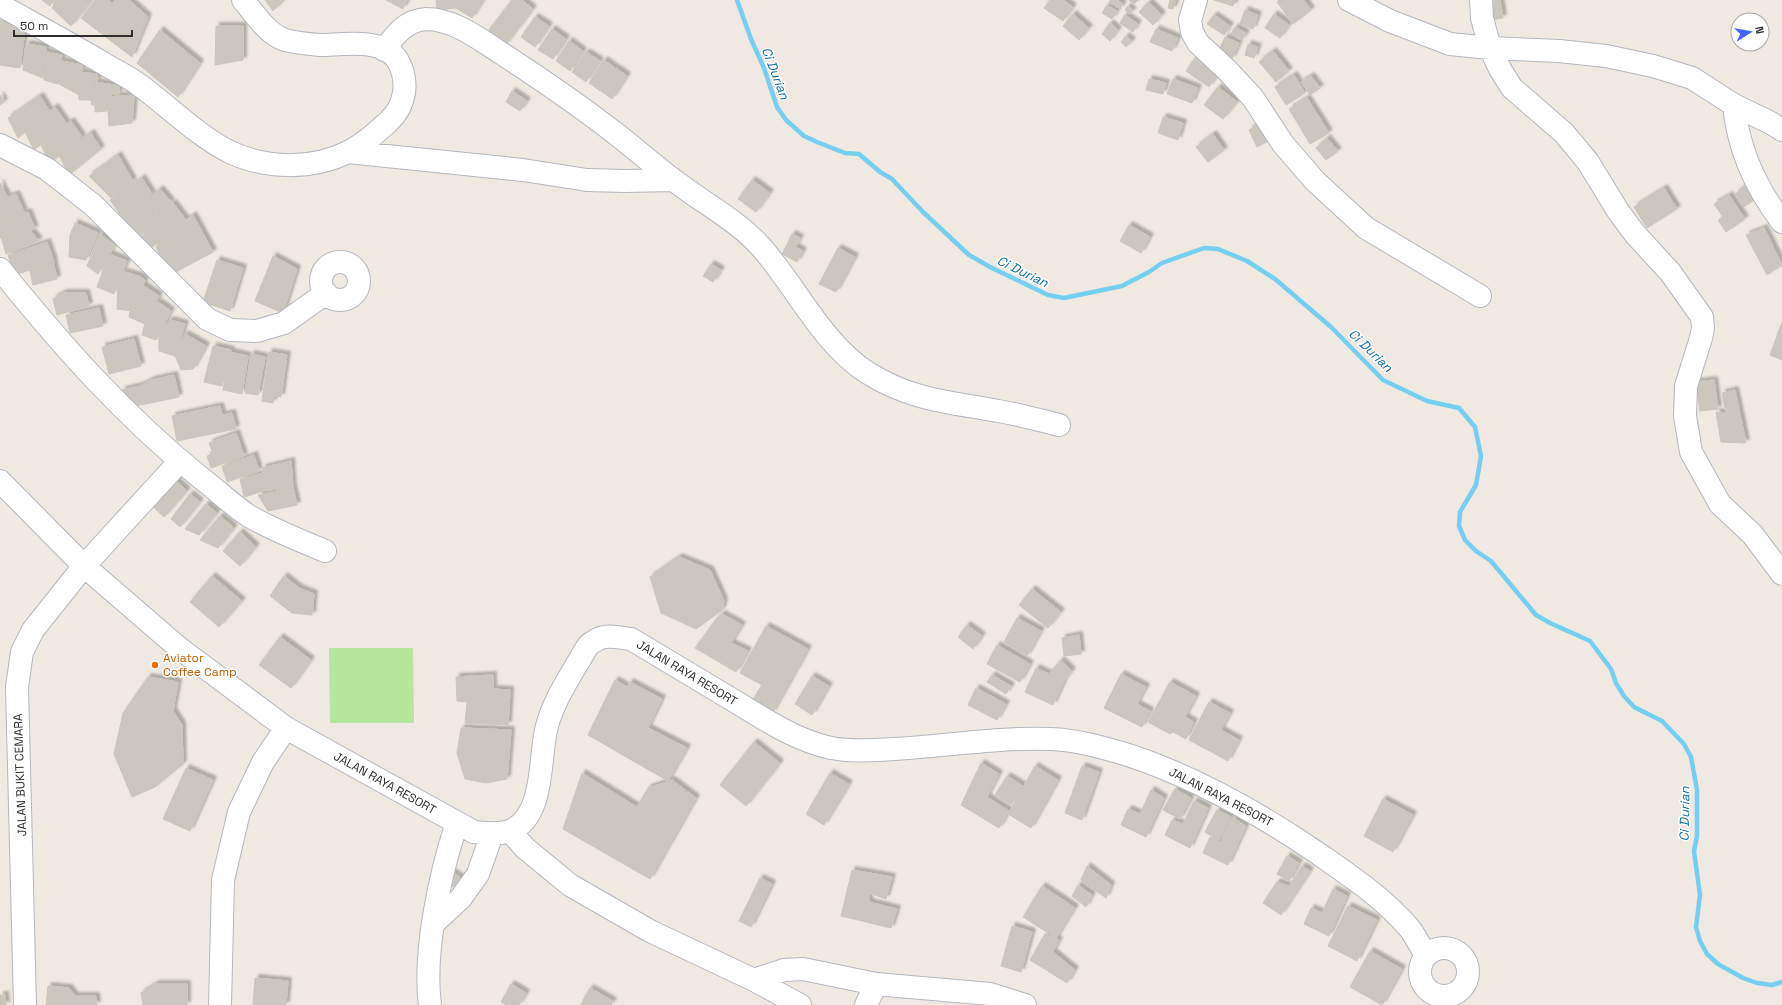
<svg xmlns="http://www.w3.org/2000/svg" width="1782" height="1005" font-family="'Space Grotesk',sans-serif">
<defs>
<filter id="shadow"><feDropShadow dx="3.5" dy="-3.5" stdDeviation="1" flood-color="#0004"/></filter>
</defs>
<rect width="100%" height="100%" fill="#efe9e1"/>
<!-- green -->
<path fill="#b6e59e" d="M329,648H413L414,723H330Z"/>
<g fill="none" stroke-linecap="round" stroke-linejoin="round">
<!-- stream -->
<path stroke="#75cff0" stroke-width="4.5" d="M737,0L751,39L764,68L777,107L786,120L804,136L817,142L845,153L859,154L880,172L892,179L923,212L969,255L992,268L1048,295L1064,298L1122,286L1149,272L1162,263L1204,248L1218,249L1247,261L1275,279L1331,327L1383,380L1427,401L1459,408L1475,427L1481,456L1476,485L1460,512L1459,526L1465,540L1476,551L1491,561L1536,615L1550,623L1590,641L1611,669L1616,683L1624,696L1634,707L1662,721L1684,744L1691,757L1697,790V836L1694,851L1700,895L1696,927L1700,941L1707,954L1718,964L1743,978L1757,983L1772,985L1782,982"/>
</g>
<!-- building -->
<path fill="#cbc7bf" stroke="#cbc5ba" filter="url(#shadow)" d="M42,0H54L50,6Z
M56,0H92L71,26L52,8Z
M96,0H108L112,3L116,0H129L148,17L132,57L81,18Z
M265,0H284L273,11Z
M386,0H407L403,9Z
M436,0H483L472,18L456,8L437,10Z
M512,0H522L533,9L505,45L488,31Z
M1050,0H1063L1073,7L1063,21L1044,8Z
M1111,0H1117L1123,4L1120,9L1109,2Z
M1129,0H1138L1134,4Z
M1170,0H1176L1173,9L1168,8Z
M1214,0H1235L1233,6Z
M1279,0H1304L1311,10L1293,24L1277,2Z
M1487,0H1500L1503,18L1491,20Z
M1149,2L1162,15L1153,25L1139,12Z
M1107,5L1117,11L1112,19L1102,13Z
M1128,6L1133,11L1129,14L1125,10Z
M1245,10L1258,15L1253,29L1240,24Z
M1073,14L1089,28L1079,40L1063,26Z
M1274,14L1289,25L1280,38L1265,28Z
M1125,15L1138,24L1133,32L1120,23Z
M1214,15L1230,26L1224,35L1207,24Z
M535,17L549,26L535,47L521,37Z
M0,20L25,28L20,68L0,65Z
M1110,23L1118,30L1110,41L1102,34Z
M216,26H243V60L215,65Z
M1235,27L1246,33L1242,40L1231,34Z
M552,29L566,39L553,59L538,50Z
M1156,29L1178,38L1172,51L1150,42Z
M160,30L200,63L178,97L137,63Z
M1126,36L1132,41L1126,47L1121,42Z
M1225,37L1239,43L1232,59L1218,52Z
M569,41L583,51L570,71L556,61Z
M26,44L46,47L43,78L23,70Z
M1248,44L1258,47L1254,58L1245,55Z
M1273,51L1289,71L1276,82L1259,62Z
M46,52L62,55L58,84L44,80Z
M586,52L600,61L586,82L572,72Z
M1197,55L1220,71L1209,87L1186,71Z
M604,60L615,68L600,91L589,83Z
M62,61L82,65V71L78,70L79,95L59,84Z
M616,68L627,76L612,99L601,91Z
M78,72L97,74L98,80L95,81L94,105H92L91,100H79Z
M1294,75L1305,93L1286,105L1275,87Z
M1311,76L1320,88L1310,95L1301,82Z
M1149,79L1166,83L1163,94L1146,90Z
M1173,79L1198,88L1192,103L1167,94Z
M95,82L119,86V94L106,95L107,111L95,112Z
M1218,87L1237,102L1223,119L1204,105Z
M512,91L527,101L520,111L506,102Z
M0,95L4,102L0,105Z
M134,95L132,123L109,126L107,97Z
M40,96L50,112L18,138L8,118Z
M1307,98L1329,133L1310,144L1289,109Z
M55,107L66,123L34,150L24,130Z
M1163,117L1183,123L1178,140L1158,133Z
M71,121L82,137L50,163L40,143Z
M1263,122L1272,139L1257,147L1249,130Z
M91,133L101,149L69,175L59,155Z
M1213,134L1224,150L1208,162L1196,147Z
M1327,138L1338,151L1326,160L1316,148Z
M118,155L133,181L111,198L89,176Z
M142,178L152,194L124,220L110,200Z
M752,180L770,193L756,212L738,199Z
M0,183L7,196L0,199Z
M1747,185L1756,198L1744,207L1735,194Z
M1664,188L1677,209L1647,228L1634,207Z
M160,189L171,202L154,216L140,237L123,222Z
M16,194L24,212L0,221V200Z
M1729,195L1745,219L1726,232L1718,220L1723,217L1714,204Z
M173,203L186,220L150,249L141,238L155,217Z
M28,212L35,229L0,238V222Z
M193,215L213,252L170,275L156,247L168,228L186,220Z
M75,223L98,233L86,260L69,257L70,235Z
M1129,225L1150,237L1141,253L1120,241Z
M1764,228L1782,265L1767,275L1746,235Z
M32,232L39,241L6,254L1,237Z
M100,234L115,245L98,274L87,266Z
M792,234L800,238L796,246L788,242Z
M47,242L54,262L15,275L8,255Z
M788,243L803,251L797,262L782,254Z
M838,248L855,257L836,292L819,284Z
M109,254L127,261L114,294L97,287Z
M273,256L297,269L283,313L255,301Z
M217,260L243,268L230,311L203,302Z
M53,261L57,279L33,285L29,266Z
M711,264L721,270L713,282L703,276Z
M124,272L139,276L145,280L134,311L117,309L118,288Z
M141,284L159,296L145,324L129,317L132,298Z
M63,293H86L89,306L57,315L53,299Z
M158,302L171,311L156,340L142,335L147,315Z
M99,308L103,326L70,333L66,315Z
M170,320L185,324L175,356L159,351V332Z
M1782,322V360L1770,355Z
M185,334L206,346L193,369L181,370L174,353Z
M134,339L141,366L109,374L102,347Z
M213,346L231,350L222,386L204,382Z
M230,352L248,356L242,394L223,390Z
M269,352L287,355L281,397L274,396L273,403L262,401Z
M251,354L265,357L258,395L245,393Z
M174,375L179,397L126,408L122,390L140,386L151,380Z
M1714,380L1718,409L1700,411L1696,382Z
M1735,390L1746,443L1721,442L1716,412L1726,413L1722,393Z
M220,406L222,415L232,413L236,429L177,441L172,416Z
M236,433L244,456L211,468L207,456L213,454L209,443Z
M254,455L259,471L227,482L222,466Z
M291,461L293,488L267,490L262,468Z
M263,473L267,490L244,497L240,479Z
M173,478L187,491L164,517L150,504Z
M293,488L297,505L268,511L258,495Z
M190,494L200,502L180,527L171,519Z
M206,504L217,513L199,535L185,529Z
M220,516L234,528L218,548L200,540Z
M240,532L256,547L240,566L223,551Z
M679,557L710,570L724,601L722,610L696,629L661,613L650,577Z
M212,576L242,601L219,627L190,602Z
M284,576L299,588L314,594L312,615L292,613L270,596Z
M1032,589L1061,612L1048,628L1019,605Z
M722,614L742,625L731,643L748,651L736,672L695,648L717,618Z
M1017,618L1041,631L1027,656L1004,642Z
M967,625L982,636L973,649L958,637Z
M766,626L808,649L772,713L752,701L762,685L740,673Z
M1079,635L1081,654L1064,656L1062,638Z
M280,637L311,660L291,688L259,665Z
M997,645L1030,664L1020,682L987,664Z
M1061,660L1072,671L1064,681L1049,674Z
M1036,668L1064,681L1053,705L1025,692Z
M1121,674L1146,687L1137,704L1150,711L1142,727L1104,708Z
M493,675V689L510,690L508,725L465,723L467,702L457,701L456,677Z
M992,675L1011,686L1006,694L987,682Z
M812,676L829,686L812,715L795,704Z
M148,677L178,682L173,711L182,725L183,764L155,787L132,797L114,754L123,713Z
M615,680L627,687L630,682L662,699L648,728L687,748L668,781L588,735Z
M1170,682L1196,696L1185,717L1194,722L1186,739L1173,732L1170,734L1148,722Z
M976,688L1006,704L997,720L968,705Z
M1209,702L1230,713L1221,730L1239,740L1228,761L1189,740Z
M461,728L511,730L507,779L486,783L465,779L457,753Z
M754,742L780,763L746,806L720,785Z
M981,763L999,774L987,797L1009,811L999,828L961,805Z
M1035,766L1058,780L1031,828L1008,814Z
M1082,766L1099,772L1082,820L1065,813Z
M186,768L213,780L190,831L163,819Z
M582,773L637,807L648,788L672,780L696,798L650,879L563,829Z
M830,773L849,784L824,825L806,814Z
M1007,776L1023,786L1011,805L995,795Z
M1175,789L1191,798L1180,819L1163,810Z
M1151,790L1164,798L1146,837L1121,825L1128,809L1140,814Z
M1383,799L1413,815L1393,852L1364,836Z
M1194,801L1208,808L1190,848L1165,835L1172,820L1183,824Z
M1217,810L1231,817L1219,840L1205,832Z
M1233,818L1246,826L1228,865L1203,853L1210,837L1221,842Z
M1287,856L1299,863L1289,881L1277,874Z
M1087,866L1111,885L1106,898L1081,880Z
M1302,866L1310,871L1281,915L1263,903L1277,882L1289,886Z
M852,870L892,877L886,899L869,893V902L897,909L891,928L841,916Z
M450,871L466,881L460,891L444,881Z
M760,878L772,884L751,927L739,921Z
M1078,885L1092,895L1086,907L1072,896Z
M1042,886L1075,908L1056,938L1023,917Z
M1333,889L1347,896L1329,936L1304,924L1311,908L1322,913Z
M1348,906L1377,920L1357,961L1328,946Z
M1012,926L1032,932L1021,972L1001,966Z
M1045,934L1059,940L1053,952L1075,970L1067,983L1030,960Z
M1370,951L1402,969L1382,1005L1350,987Z
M255,978L288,981L286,1005H253Z
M156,984H187V1005H143L141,993Z
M511,984L526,993L519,1005H506L501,1002Z
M48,986L69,988L75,996H96L97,1005H46Z
M590,988L613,1001L611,1005H592L583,1000Z
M0,995H5L6,1005H0Z
M583,1001L590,1005H581Z"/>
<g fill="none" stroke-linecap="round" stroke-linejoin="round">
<!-- minor casing -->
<g stroke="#b4b7c1" stroke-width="24">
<path id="minor" d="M1196,0L1190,20L1192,32L1198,43L1227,70L1253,98L1283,144L1315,181L1366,228L1480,296
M1349,0L1390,21L1450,44L1490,48L1559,51L1606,56L1653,66L1692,78L1734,105L1771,123L1782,130
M1481,0L1482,18L1490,48L1500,69L1512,88L1564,133L1588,162L1618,211L1635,234L1670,272L1702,317L1703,328L1701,338L1686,386L1685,416L1691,452L1720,504L1753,535L1782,574
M0,5C34,24 69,43 103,63C114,70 127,76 138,84C167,105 199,137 230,152C266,169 312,170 348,152C363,145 377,132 389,121C406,105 409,81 398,61C384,37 342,45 320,45C308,44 296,43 285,40C267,34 255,14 243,0
M384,50C395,35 406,20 426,19C454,19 479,39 501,53C541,79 582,107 620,137C638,151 656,167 675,181C703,203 737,220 761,247C796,286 822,344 868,373C911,400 949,402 998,411C1018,414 1039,420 1059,425
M1734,105C1738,148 1756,188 1782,222
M0,145L47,169L93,205L207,319L230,330L257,331L284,323L326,293
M348,152L523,170L587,180L625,181L673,180
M321 281a19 19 0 1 1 38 0a19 19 0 1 1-38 0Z
M0,269C61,345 125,417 201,478C217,490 232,505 249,516C273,530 299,540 325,551
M0,481L84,566L179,648L286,728L474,832C485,833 498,835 510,831C545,816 539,760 546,730C551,707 565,684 577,664C581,658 584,651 588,646C590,643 595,641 598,639C608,634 620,638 631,639C664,659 698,679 731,699C763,718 794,740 831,748C852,752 874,750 894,749C946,746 999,737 1051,739C1076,740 1101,747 1125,754C1194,776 1257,812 1316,852C1349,875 1384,898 1410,929C1416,937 1421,947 1426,956
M510,831L525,848L570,885L650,931L754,980L800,1005
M434,923L461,898L478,874L492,834
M1420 972a24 24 0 1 1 48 0a24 24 0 1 1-48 0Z
M754,980L784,970L803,969L876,984
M25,1005L17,687L22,652L33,630L84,566L180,461
M220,1005L223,880L239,812L263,762L286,728
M430,1005C423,953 440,873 457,823
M866,1005L876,984L990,994L1025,1005"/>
</g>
<!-- minor -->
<use href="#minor" stroke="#fff" stroke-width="22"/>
</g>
<!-- markers -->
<circle fill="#e8710a" stroke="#fff" stroke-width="1.5" cx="155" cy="665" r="4"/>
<g text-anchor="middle" stroke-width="3" stroke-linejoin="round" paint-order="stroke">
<!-- food labels -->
<g font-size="12" fill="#c56008" stroke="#fff" text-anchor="start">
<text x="163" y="662">Aviator<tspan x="163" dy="14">Coffee Camp</tspan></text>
</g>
<!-- street labels -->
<g font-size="12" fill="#2e2e2e" stroke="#fff">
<text transform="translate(687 673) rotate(31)" y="4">JALAN RAYA RESORT</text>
<text transform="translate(20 775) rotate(-92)" y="4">JALAN BUKIT CEMARA</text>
<text transform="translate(385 783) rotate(29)" y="4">JALAN RAYA RESORT</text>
<text transform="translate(1221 797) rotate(27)" y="4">JALAN RAYA RESORT</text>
</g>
<!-- water labels -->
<g font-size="13" font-style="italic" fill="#0d6fa3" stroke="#fff">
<text transform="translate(776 73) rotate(69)" y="5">Ci Durian</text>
<text transform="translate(1023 271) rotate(26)" y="5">Ci Durian</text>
<text transform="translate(1371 350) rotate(44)" y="5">Ci Durian</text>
<text transform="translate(1684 814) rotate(-89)" y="5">Ci Durian</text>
</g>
</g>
<!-- north arrow -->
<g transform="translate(1750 32) rotate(79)"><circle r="19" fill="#ffffff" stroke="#ababab"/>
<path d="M0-3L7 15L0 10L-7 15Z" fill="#4264fb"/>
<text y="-6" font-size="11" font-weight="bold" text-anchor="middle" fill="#2e2e2e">N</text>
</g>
<!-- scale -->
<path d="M14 30v6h118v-6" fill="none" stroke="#2e2e2e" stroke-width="2"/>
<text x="20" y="30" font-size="12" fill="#2e2e2e" stroke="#ffffff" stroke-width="3" paint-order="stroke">50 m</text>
</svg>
